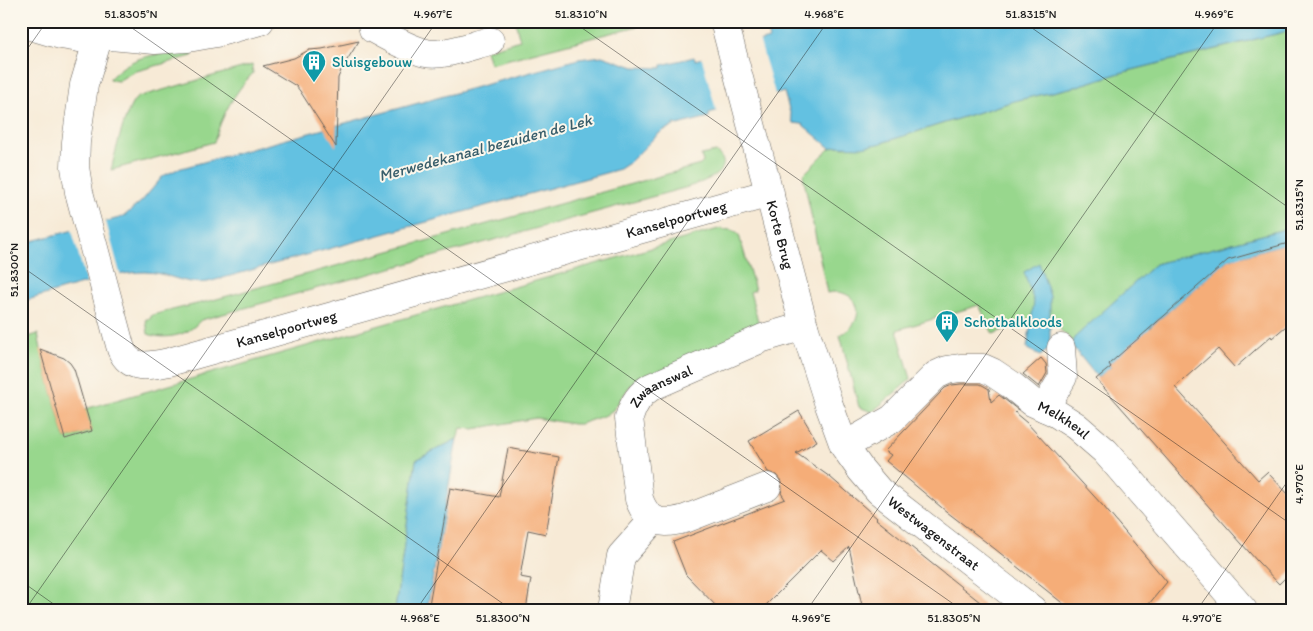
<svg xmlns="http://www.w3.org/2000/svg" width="1313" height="631" font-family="Itim,sans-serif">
<rect width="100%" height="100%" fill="#fbf7ec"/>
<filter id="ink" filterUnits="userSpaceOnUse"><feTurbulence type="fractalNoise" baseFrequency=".02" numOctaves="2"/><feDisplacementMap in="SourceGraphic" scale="10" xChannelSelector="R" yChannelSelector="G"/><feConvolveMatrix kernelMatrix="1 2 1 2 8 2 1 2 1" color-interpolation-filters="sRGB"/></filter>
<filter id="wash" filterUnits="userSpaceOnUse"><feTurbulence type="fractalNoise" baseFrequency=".0096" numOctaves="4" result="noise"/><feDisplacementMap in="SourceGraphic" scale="20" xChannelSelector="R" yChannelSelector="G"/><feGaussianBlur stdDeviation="1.12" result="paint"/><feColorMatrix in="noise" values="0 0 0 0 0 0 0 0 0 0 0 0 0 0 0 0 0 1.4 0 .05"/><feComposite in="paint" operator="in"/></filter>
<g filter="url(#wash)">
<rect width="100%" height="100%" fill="#f7ead6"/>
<!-- green -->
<path fill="#98d78d" stroke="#5a7a54" d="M515,21H657L490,64L486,50L520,40Z
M1292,30V227L1155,264L1072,341L1044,314L993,334L979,305L897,330L911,379L872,412L859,407L840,335C870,321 859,286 827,293L803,175L830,148L837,146L844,147L878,144L1014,101L1074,87L1120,73Z
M191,52L193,53L192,56L133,72L118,81L110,80V78C136,52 157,55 191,52Z
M252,65L253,73C234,93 222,115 214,142L111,170C115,155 126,104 138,97Z
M716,152C739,171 702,182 688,187L201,320C197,324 193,328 188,331C177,337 160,339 148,334L146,319H150L152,315L213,300L700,165L703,162L701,155Z
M722,228L723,230C730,229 734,230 739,235L755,290L750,292L761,332L637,381L630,386L613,410L606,415L580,424H573L536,418L473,429L461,428L457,439L416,460L395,610H21V339L38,334L43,359L65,439L92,431L85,409Z"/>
<!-- water -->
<path fill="#63c1e1" stroke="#406e7e" d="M769,21H1292V30L1120,73L1074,87L1014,101L878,144L861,147L837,146L830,148L802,124L793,123L784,92L709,113V117L677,125L676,124H674V126L662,131L654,138L629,163L620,169L208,282C184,286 168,272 145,272C130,272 117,275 103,279C75,285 48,294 21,302V244L123,217L142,201L163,176L178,169L579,59L602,56L634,67L662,68V65L694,57L695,60L769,39L767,33L772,31Z
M1292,227V242L1228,260L1180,302L1150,327L1152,330L1109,364L1111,367L1098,378L1072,346L1074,338L1155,264Z
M1039,263L1050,296V348L1040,356L1027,348L1034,302L1024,272Z
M457,439L427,610H395L416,460Z"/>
<!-- pier -->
<path fill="#f7ead6" d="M759,39L776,97L717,113L701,55Z
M105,218L121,277L87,285L71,227Z"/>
<g id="blocks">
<!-- building -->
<path fill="#f5ad78" d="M359,41L342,68L338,78L336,147L300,91L296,86L263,66L294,58L309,50L322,49Z
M1292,242V321L1272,338L1271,336L1235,368L1218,349L1175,387L1258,480L1267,472L1292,498V571L1279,584L1257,561L1096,379L1111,367L1109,364L1228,260Z
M40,349L64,358L70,363L74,369L92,431L65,439Z
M1041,358L1046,364L1047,373L1039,387L1023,374Z
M961,384H980L984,386L989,389L991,402L999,395L1018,410L1015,413L1027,423L1104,507L1167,582L1144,610H1071L995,549L947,512L886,461L891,455L885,451L940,393L945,388L952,385Z
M799,411L817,441L796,453L830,477L877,518L876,519L990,610H863L849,547L834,561L821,550L761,610H720L686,575L673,542L785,499L781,493L782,489L781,481L776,475L768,472L749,441Z
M508,448L559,457L546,534L528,530L520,577L531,579L526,610H428L450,488L499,497Z"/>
</g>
</g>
<g filter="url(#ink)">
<use href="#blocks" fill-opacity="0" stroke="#69645d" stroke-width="1"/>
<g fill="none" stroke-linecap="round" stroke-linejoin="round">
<!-- minor casing -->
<g stroke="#69645d" stroke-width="29">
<g id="minor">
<path d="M371,21L373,29C389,37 408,49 426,53C442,57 473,45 490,41"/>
<path id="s1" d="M724,21L804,326L829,405L844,446L861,470L879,491L1033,610"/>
<path d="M21,23L61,35L79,38L99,35L155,40L188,38L216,33L260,21"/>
<path id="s2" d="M99,35L84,85L76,142L75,167L79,192L121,349C130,371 150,366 169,362L770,193"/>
<path d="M1045,408L1063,377L1061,348"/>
<path id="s3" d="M844,446L892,419L936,375L947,370L960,368H983L992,372L1010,384L1032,402L1054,412L1076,426L1105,451L1243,610"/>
<path id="s4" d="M767,487L685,519C662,525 648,524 639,499L629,418C633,404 639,394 651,387L763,338L804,326"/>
<path d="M612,610L621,556L654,519"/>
</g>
</g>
<!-- minor -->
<use href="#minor" stroke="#fff" stroke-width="28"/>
</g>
</g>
<!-- ticks -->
<path fill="none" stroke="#1c1c1c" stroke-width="1" stroke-opacity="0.45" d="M122,21L962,610M572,21L1292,525M1022,21L1292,210M21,58L47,21M21,266L512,610M21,581L62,610M25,610L437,21M416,610L828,21M807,610L1219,21M1197,610L1292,475"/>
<!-- icons -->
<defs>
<g id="building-pin" transform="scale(1.25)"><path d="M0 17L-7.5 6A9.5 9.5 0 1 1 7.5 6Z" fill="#0f9aa8" stroke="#fbf7ec"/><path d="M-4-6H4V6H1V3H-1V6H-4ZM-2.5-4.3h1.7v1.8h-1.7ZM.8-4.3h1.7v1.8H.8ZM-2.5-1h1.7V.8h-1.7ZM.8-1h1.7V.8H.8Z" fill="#fff"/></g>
</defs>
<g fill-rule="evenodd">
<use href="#building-pin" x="314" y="62"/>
<use href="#building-pin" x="947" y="322"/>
</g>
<g text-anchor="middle" stroke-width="4" stroke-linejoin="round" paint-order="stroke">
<!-- culture labels -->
<g font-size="15" fill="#0d838f" stroke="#fbf7ec" text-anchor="start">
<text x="332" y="67">Sluisgebouw</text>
<text x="964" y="327">Schotbalkloods</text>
</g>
<!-- street labels -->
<g font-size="15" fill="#1c1c1c" stroke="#fbf7ec">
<text dy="5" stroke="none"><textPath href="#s2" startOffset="905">Kanselpoortweg</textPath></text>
<text dy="5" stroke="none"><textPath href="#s1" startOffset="221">Korte Brug</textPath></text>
<text dy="5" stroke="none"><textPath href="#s2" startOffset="500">Kanselpoortweg</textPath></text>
<text dy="5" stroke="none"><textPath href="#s4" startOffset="275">Zwaanswal</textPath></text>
<text dy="5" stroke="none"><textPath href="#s3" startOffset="262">Melkheul</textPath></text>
<text dy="5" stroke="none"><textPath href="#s1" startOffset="568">Westwagenstraat</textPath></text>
</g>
<!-- water labels -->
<g font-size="16" font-style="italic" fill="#385e6b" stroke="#fbf7ec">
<text transform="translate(485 147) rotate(-15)" y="6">Merwedekanaal bezuiden de Lek</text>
</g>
</g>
<!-- margin -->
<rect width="1313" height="631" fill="none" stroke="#fbf7ec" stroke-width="55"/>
<rect x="28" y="28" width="1258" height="576" fill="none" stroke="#1c1c1c" stroke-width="2"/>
<g font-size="12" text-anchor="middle" fill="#1c1c1c">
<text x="131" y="18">51.8305°N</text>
<text x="433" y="18">4.967°E</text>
<text x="581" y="18">51.8310°N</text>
<text x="824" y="18">4.968°E</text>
<text x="1031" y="18">51.8315°N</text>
<text x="1214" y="18">4.969°E</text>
<text transform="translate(1299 205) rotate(-90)" y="4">51.8315°N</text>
<text transform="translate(14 270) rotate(-90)" y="4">51.8300°N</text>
<text transform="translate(1299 484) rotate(-90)" y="4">4.970°E</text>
<text x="420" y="622">4.968°E</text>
<text x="503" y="622">51.8300°N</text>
<text x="811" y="622">4.969°E</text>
<text x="954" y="622">51.8305°N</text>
<text x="1202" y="622">4.970°E</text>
</g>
</svg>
